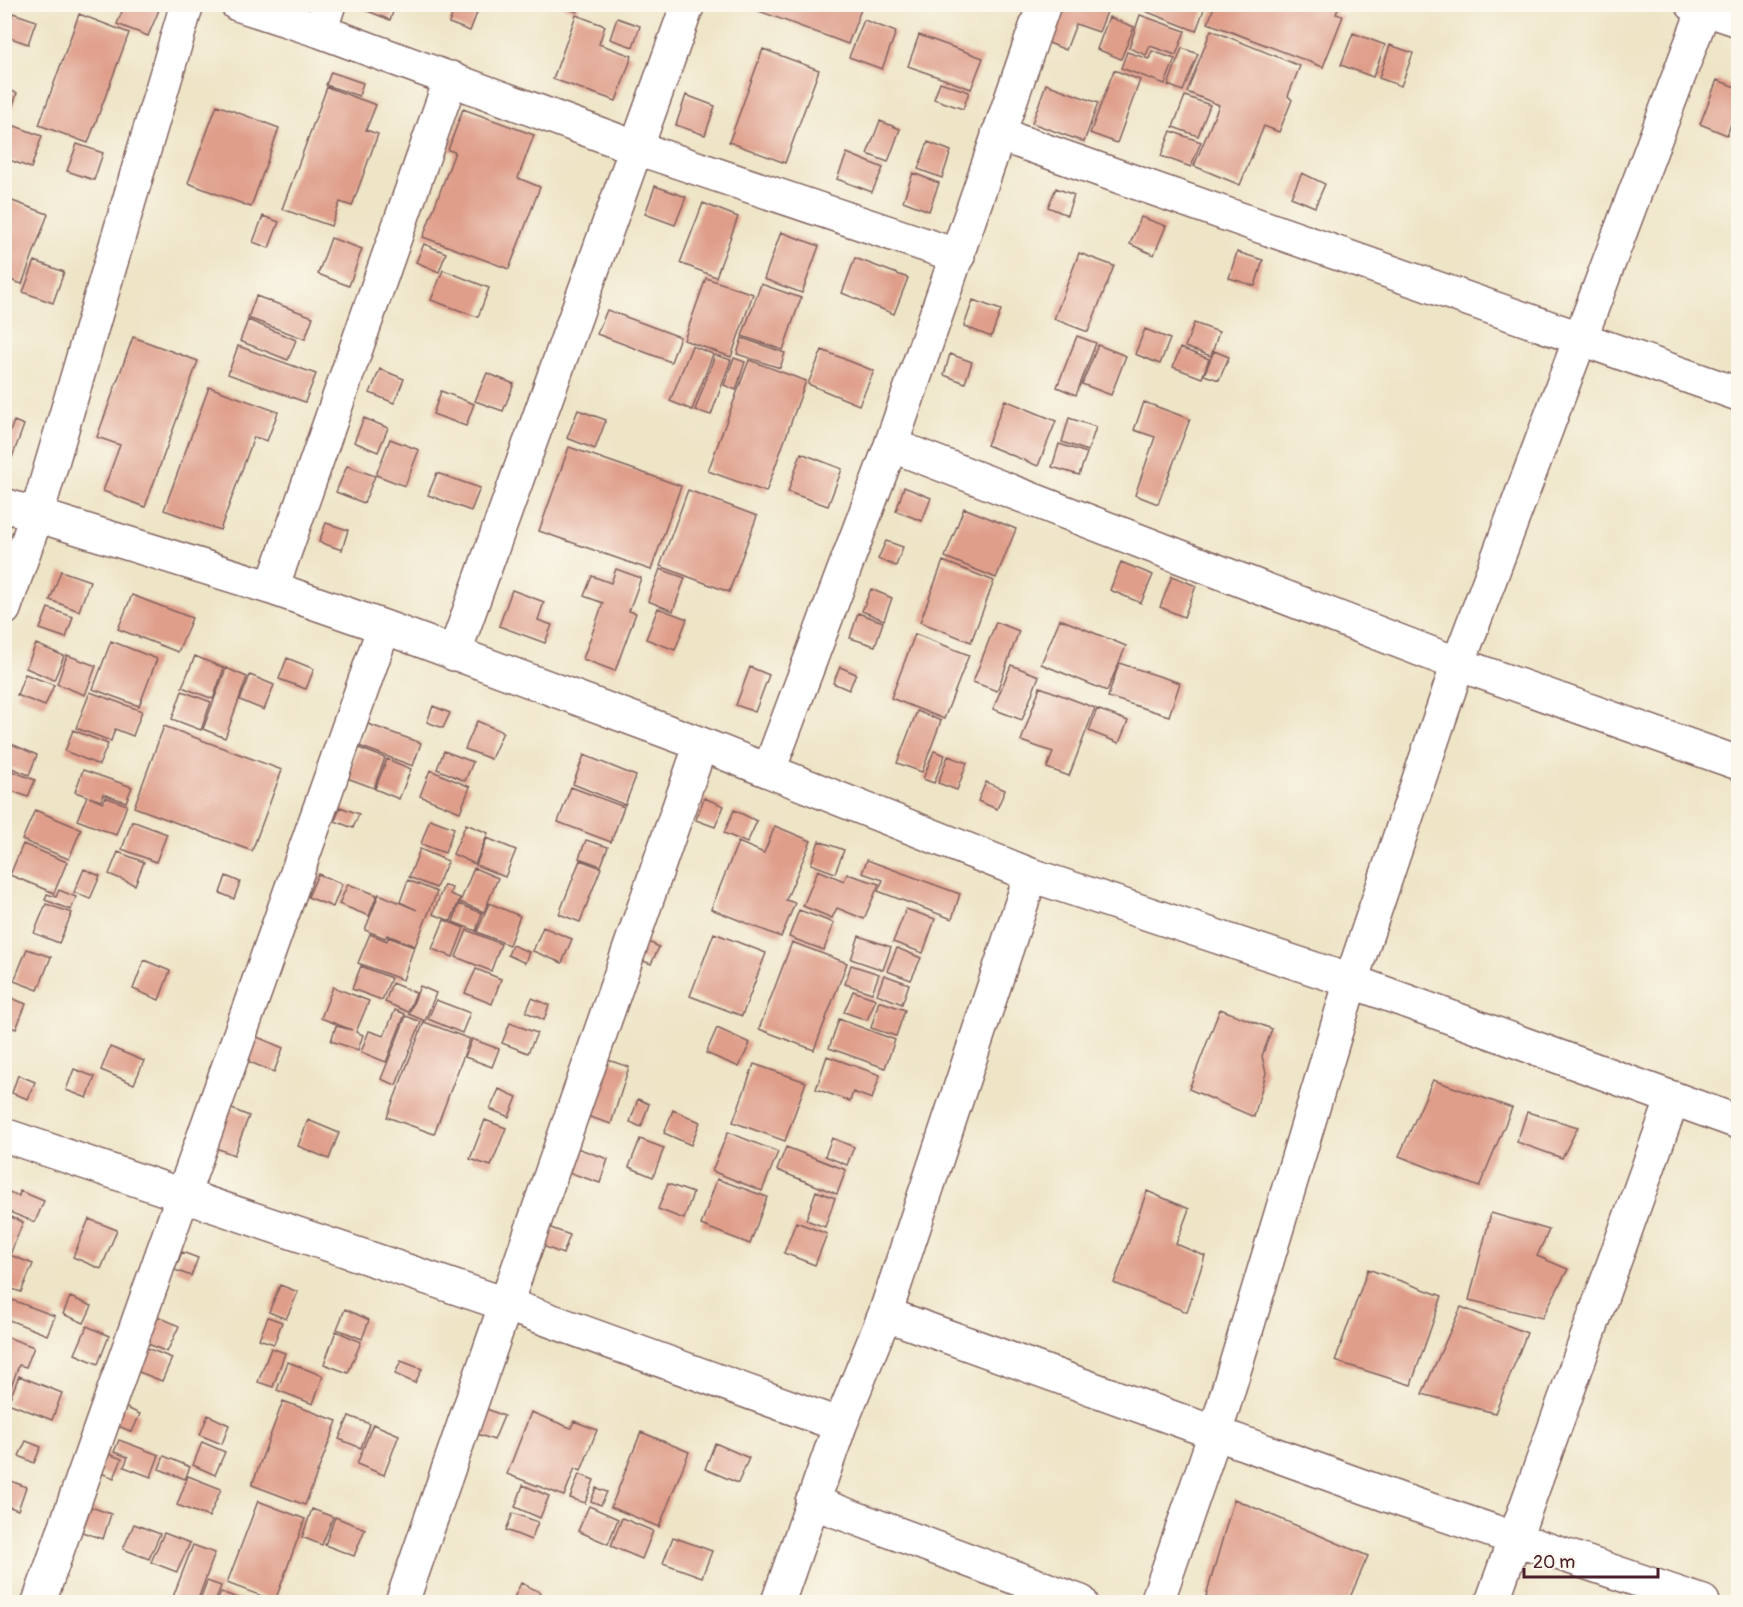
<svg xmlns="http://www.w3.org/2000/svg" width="1743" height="1607" font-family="Pangolin,sans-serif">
<rect width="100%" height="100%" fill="#fbf7ec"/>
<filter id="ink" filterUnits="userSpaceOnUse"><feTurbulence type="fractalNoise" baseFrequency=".0167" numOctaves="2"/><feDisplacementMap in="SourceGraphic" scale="12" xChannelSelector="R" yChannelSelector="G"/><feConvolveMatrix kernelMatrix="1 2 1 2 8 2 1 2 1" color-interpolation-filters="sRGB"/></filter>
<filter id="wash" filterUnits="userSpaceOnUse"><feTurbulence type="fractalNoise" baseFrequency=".008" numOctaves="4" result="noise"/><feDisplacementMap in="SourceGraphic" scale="24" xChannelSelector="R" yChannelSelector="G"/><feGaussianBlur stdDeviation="1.35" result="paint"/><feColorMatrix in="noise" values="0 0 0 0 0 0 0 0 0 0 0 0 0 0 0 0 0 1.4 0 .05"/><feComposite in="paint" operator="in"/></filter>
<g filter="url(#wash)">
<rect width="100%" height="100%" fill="#eee4c6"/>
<g id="blocks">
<!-- building -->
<path fill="#df9e8a" d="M125,4H146L159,10L148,36L117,24Z
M365,4H396L390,20L363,9Z
M456,4L480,5L470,31L449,23Z
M556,4H579L577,12Z
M740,4H863L848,44Z
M1058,4H1110L1099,32L1076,24L1066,50L1044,41Z
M1127,4H1206L1196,31Z
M1215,4H1340L1336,14L1343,16L1323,67L1208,23Z
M13,13L36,21L28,44L5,36Z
M79,14L129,33L88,143L39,125Z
M576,15L605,26L599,44L632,56L616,101L553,79Z
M1140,15L1185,31L1176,55L1150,46L1146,55L1129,48Z
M1109,17L1134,27L1121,59L1097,49Z
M617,18L640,26L633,47L610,39Z
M864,20L896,32L882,69L849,57Z
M1211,30L1300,66L1288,96L1292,100L1279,132L1264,126L1240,185L1194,166L1219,105L1187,92Z
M1353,33L1385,45L1373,77L1341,65Z
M919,35L983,58L971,89L908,66Z
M1390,45L1413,53L1401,86L1379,78Z
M1182,48L1198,54L1183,91L1168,85Z
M763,49L819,70L785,163L729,142Z
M1152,51L1175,59L1165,84L1121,68L1127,52L1149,59Z
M1114,70L1140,80L1117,143L1090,133Z
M331,72L363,83L359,96L326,85Z
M1717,80L1738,88V105L1727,135L1700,124Z
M940,82L969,92L963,109L934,99Z
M1046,84L1098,103L1084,142L1032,123Z
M327,87L376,105L366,130L378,134L352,206L340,202L331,226L282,209Z
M4,89L17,93L9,118L4,116Z
M686,95L715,106L705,135L676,125Z
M1185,96L1210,105L1198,136L1173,127Z
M217,105L279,128L251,207L188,183Z
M463,109L534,135L518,178L540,187L509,269L423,237L455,152L448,150Z
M880,121L900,129L888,162L867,154Z
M4,122L42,136L31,168L4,158Z
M1171,131L1201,142L1191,167L1161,156Z
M928,142L951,151L942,178L918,169Z
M77,144L103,153L94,180L67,171Z
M847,153L883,168L872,192L837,179Z
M913,173L939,183L929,211L903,201Z
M1302,173L1325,184L1315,207L1291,197Z
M655,186L686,197L675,225L645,214Z
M1056,188L1074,195L1067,215L1048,207Z
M4,198L48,214L22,284L4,278Z
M703,203L738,217L716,277L680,263Z
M263,216L279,222L269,248L253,242Z
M1141,217L1166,226L1154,255L1130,244Z
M781,232L819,246L802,293L764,279Z
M331,238L362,249L349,286L318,274Z
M424,244L446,253L439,272L416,262Z
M1237,252L1263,260L1255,286L1229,278Z
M1079,253L1114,266L1088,332L1054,319Z
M855,258L908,278L894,314L842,293Z
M35,261L64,272L53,303L23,292Z
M443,270L489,288L478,317L431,300Z
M706,278L753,294L731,357L684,340Z
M761,284L801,298L783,350L742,336Z
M256,296L313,317L305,339L248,318Z
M973,300L1001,310L991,337L964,326Z
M607,310L680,337L671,362L597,334Z
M248,320L296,340L288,360L240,341Z
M1194,323L1219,332L1211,356L1185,347Z
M1145,329L1170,339L1160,364L1135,354Z
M1077,336L1096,343L1076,395L1057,387Z
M133,337L198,361L145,507L103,491L120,445L97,437Z
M742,338L785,353L780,368L737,354Z
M1098,345L1126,356L1111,395L1082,384Z
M238,346L316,374L305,402L228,374Z
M692,346L713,354L692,410L670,401Z
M1180,348L1209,359L1202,378L1173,367Z
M822,350L874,371L859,405L808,384Z
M1214,351L1229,357L1219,380L1204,375Z
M950,354L972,362L965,383L944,375Z
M715,355L731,360L711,415L695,410Z
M734,358L745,362L736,390L724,385Z
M749,360L806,381L766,492L708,471Z
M380,369L404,379L394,403L370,393Z
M487,373L514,384L503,411L475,401Z
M209,387L278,412L267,441L254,437L220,530L164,510Z
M441,391L474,404L466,426L433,414Z
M1005,400L1056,421L1038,466L987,445Z
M1144,402L1190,419L1158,504L1135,495L1155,437L1134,430Z
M578,410L606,420L595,449L567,438Z
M364,418L388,428L378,452L354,442Z
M1069,418L1096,427L1088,451L1062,442Z
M14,421L24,425L9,466L4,465V448Z
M390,439L419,450L405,486L376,475Z
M1059,444L1087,453L1079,475L1052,467Z
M569,447L681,486L651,570L539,531Z
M801,453L842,469L828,506L788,492Z
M347,466L375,476L364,503L336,492Z
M437,473L480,488L471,511L428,495Z
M904,487L931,498L922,521L896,511Z
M688,490L757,516L729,592L660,566Z
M964,508L1016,529L996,578L945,557Z
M326,523L348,530L342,550L319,542Z
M886,541L903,547L896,566L878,559Z
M943,561L994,581L971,642L920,622Z
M1121,562L1153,575L1141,603L1110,590Z
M616,569L641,578L629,611L636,613L615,671L583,659L603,603L584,596L592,576L611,583Z
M660,569L685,578L673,611L648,601Z
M61,571L90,581L79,611L50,600Z
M1172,576L1196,586L1184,617L1160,607Z
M871,589L892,598L884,620L862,611Z
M512,590L544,602L538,620L552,625L545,643L499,626Z
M132,595L192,618L178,652L118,629Z
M48,608L73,617L66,638L40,629Z
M658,608L687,619L675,650L646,639Z
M858,613L883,622L875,646L850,638Z
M1060,619L1126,646L1107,691L1041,664Z
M996,622L1019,631L997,691L973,682Z
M915,634L969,655L944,719L891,698Z
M111,641L157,659L139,706L93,689Z
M36,644L64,656L54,680L26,668Z
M67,655L96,666L85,695L57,684Z
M195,656L224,668L213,699L182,687Z
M287,658L314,669L306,689L279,679Z
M1119,663L1180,683L1169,716L1108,697Z
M1011,665L1039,676L1022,720L993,709Z
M750,667L769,675L755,712L736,705Z
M840,667L856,674L849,690L833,683Z
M226,668L247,677L225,738L203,729Z
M25,674L54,685L45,706L17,695Z
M250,675L274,685L264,710L240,700Z
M1040,687L1095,708L1069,776L1047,768L1053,752L1021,741Z
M182,691L211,702L201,730L172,719Z
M90,692L142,711L133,736L115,729L111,741L76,728Z
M433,706L450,713L443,728L427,722Z
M1097,709L1128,721L1119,743L1089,731Z
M917,711L941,721L922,772L897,763Z
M477,721L503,732L491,759L465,749Z
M368,724L421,743L413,766L359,746Z
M164,726L282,770L252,851L134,807Z
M73,730L108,744L99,765L65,751Z
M9,743L37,755L29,775L4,765Z
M359,748L385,758L374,788L347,778Z
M444,751L473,762L465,781L437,769Z
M934,751L945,755L934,783L923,779Z
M584,755L636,776L625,805L573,784Z
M948,756L967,763L957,790L938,783Z
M387,759L411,769L399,799L375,789Z
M4,768L35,780L28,797L4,788Z
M83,770L132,787L126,802L103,794L101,801L89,797L103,803L105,797L127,805L116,835L77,820L87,796L75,792Z
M430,770L470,787L460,812L420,796Z
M986,782L1005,790L997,809L978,801Z
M571,787L624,807L611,842L558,822Z
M704,798L724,806L715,827L696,820Z
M340,807L359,814L353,828L335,821Z
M35,810L81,829L69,859L22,840Z
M734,810L757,821L747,843L724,833Z
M430,819L454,828L445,853L421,844Z
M132,821L167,834L156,862L122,849Z
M466,824L488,833L475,864L453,854Z
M775,826L811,841L786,900L795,903L781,937L711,909L738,842L764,853Z
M487,838L516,850L505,877L476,865Z
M586,840L608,847L601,866L579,858Z
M819,841L844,850L835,873L811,864Z
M23,844L67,862L54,893L10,875Z
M420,849L448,861L436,888L409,877Z
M118,852L144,862L135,885L109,874Z
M580,860L601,868L580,922L559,914Z
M867,860L960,894L952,919L878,891L883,880L862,873Z
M474,868L498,878L484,912L460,902Z
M84,869L100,876L90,899L74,892Z
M818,870L844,881L847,874L879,884L864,919L837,908L832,918L803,906Z
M318,874L342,884L333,907L308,897Z
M226,876L240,882L234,899L220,893Z
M408,880L437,892L415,946L387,935L385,938L365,930L379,894L417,910L400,902Z
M348,884L377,895L369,916L339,904Z
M444,885L452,888L450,894L460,898L451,921L433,914Z
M59,890L76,897L71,910L45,900L47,894L56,897Z
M489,903L520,916L509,945L477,932Z
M46,904L72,913L59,943L34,933Z
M459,904L482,913L476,931L453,922Z
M906,909L935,919L923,953L893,942Z
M799,910L834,923L824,950L789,937Z
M444,920L464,928L453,957L432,949Z
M543,927L572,939L562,963L533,951Z
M467,930L501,944L491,971L456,957Z
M714,933L766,953L742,1016L690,996Z
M370,934L387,941L388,937L414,947L403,980L358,963Z
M859,936L891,947L883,970L851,959Z
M639,937L659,947L651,964L631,956Z
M792,942L847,963L814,1050L759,1029Z
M512,945L529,952L525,963L508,955Z
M897,948L921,958L911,980L887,971Z
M27,949L51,957L38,990L14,981Z
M144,960L170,971L159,1000L133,989Z
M851,965L879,974L872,993L845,984Z
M361,966L391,978L382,1000L352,989Z
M476,969L501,979L492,1004L465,993Z
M884,975L909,984L902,1004L877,994Z
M392,983L416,993L408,1012L385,1002Z
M420,986L436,993L425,1021L409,1014Z
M333,987L369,1001L356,1032L363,1035L358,1050L331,1041L336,1026L352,1030L321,1018Z
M853,991L876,999L867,1020L844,1012Z
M4,995L26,1004L16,1029L4,1025Z
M532,998L549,1005L544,1020L526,1012Z
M436,1000L470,1013L462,1033L428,1019Z
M879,1001L905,1010L896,1036L871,1028Z
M1220,1009L1272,1029L1262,1056L1266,1073L1254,1117L1189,1089Z
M395,1010L405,1014L386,1062L361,1052L369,1031L384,1036Z
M406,1016L421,1022L396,1085L381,1079Z
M839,1019L895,1040L885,1068L829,1048Z
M424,1022L470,1039L434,1134L387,1117Z
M510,1023L537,1033L528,1053L502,1043Z
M717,1028L750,1043L739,1067L706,1053Z
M255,1036L283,1048L274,1072L245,1060Z
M472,1039L499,1049L492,1067L465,1057Z
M110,1047L144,1061L134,1084L101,1070Z
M827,1056L880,1075L872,1099L853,1092L850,1101L816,1089Z
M602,1058L629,1067L611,1124L584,1115Z
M754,1064L806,1082L785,1141L733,1122Z
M74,1069L95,1077L87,1098L66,1090Z
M18,1075L35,1082L28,1099L12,1093Z
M1433,1080L1512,1108L1479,1187L1399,1156Z
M499,1089L517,1097L509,1117L490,1109Z
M638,1099L649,1104L641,1127L630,1122Z
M227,1107L249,1116L234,1155L211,1146Z
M673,1110L700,1122L691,1145L664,1133Z
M1527,1112L1578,1127L1562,1158L1517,1142Z
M308,1120L339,1133L329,1159L298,1146Z
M485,1120L506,1128L491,1166L470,1159Z
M728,1132L778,1152L762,1191L712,1171Z
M832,1138L854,1147L847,1165L825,1156Z
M640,1139L664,1148L653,1177L629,1167Z
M574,1147L608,1159L600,1183L565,1171Z
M786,1147L846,1170L837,1194L777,1170Z
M717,1179L767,1197L750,1244L701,1225Z
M668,1184L693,1193L684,1219L658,1209Z
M4,1190L19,1196L20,1191L44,1201L35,1222L4,1210Z
M816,1191L835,1198L825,1227L806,1220Z
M1147,1191L1189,1209L1176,1244L1205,1256L1187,1312L1114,1283Z
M1491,1213L1549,1230L1537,1256L1568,1269L1542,1318L1469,1300Z
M4,1214L23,1222L10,1255L33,1264L21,1292L4,1286Z
M89,1219L117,1230L101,1269L73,1257Z
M796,1222L827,1234L815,1265L784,1253Z
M540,1224L570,1235L563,1254L533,1242Z
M182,1252L198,1258L191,1276L175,1270Z
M1368,1269L1442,1296L1411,1385L1335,1361Z
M280,1285L298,1292L286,1319L269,1312Z
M4,1297L55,1316L47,1335L4,1318Z
M70,1297L92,1306L84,1323L63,1314Z
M1461,1307L1527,1333L1495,1413L1422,1394Z
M345,1309L369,1320L362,1339L337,1329Z
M157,1316L179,1326L167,1352L146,1343Z
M268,1317L282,1322L274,1344L259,1339Z
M87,1326L109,1336L98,1364L75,1354Z
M336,1331L361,1342L348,1373L324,1364Z
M4,1336L34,1347L26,1367L19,1365L8,1395L4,1393Z
M144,1347L172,1358L162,1381L134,1370Z
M271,1348L285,1353L273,1387L258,1382Z
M401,1361L422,1369L415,1383L395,1374Z
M288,1362L323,1376L313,1404L277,1390Z
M19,1376L62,1393L52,1420L8,1403Z
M283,1401L337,1421L305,1505L252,1485Z
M122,1406L140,1414L132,1432L114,1424Z
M482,1407L504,1416L494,1440L472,1432Z
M531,1412L571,1428L574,1421L597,1430L581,1471L575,1468L564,1496L507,1474Z
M208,1415L229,1425L222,1444L200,1435Z
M349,1416L370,1424L361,1448L339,1439Z
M373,1424L399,1435L384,1475L357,1464Z
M641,1432L689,1452L659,1527L611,1507Z
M119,1440L159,1455L151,1477L124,1467L128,1457L114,1452Z
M26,1441L41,1447L34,1463L19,1456Z
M202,1442L225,1452L215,1475L193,1465Z
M715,1443L749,1458L738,1483L705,1469Z
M106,1453L122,1459L114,1478L98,1472Z
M164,1456L190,1467L185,1479L159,1469Z
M579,1474L594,1480L585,1503L570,1498Z
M188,1476L221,1489L209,1517L177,1505Z
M4,1478L26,1487L18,1510L4,1505Z
M523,1485L549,1496L540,1518L515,1507Z
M596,1488L607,1492L601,1505L591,1501Z
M1234,1499L1368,1556L1348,1602H1222L1206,1596Z
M258,1501L305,1519L275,1601L227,1583Z
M589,1506L618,1519L608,1544L578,1531Z
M91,1507L111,1514L103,1539L82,1532Z
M312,1509L333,1517L322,1545L302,1537Z
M513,1513L538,1522L531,1540L506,1530Z
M335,1517L365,1529L354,1556L325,1545Z
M622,1518L653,1531L642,1559L611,1546Z
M134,1524L160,1534L149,1559L123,1549Z
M164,1533L190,1543L177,1572L151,1562Z
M673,1537L712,1551L702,1577L663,1563Z
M193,1545L215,1553L197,1602H171Z
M207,1581L221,1586L215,1602H199Z
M521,1583L540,1592L535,1602H512Z
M221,1592L249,1602H217Z"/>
</g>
</g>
<g filter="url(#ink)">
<use href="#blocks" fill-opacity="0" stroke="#836461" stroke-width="1.5"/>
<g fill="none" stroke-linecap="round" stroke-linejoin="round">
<!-- minor casing -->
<g stroke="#836461" stroke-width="36">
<path id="minor" d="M237,4L320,31L637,148L958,256
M1692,4L1738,20
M320,31L329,4
M998,134L1738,394
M891,445L1458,664L1738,763
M4,505L272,588L384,627L701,744L1031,875L1351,981L1738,1122
M272,588L451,78
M4,609L36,517L187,4
M454,654L688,4
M769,770L891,445L1044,4
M4,1135L505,1304L840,1425
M885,1314L1401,1500L1703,1602
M812,1502L1081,1602
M39,1602L384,627
M402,1602L701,744
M778,1602L840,1425L885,1314L1031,875
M1157,1602L1215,1434L1351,981L1458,664L1704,9
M1492,1602L1673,1098"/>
</g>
<!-- minor -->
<use href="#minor" stroke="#fff" stroke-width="33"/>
</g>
</g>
<!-- margin -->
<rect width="1743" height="1607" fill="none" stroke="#fbf7ec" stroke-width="24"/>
<!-- scale -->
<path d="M1524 1568v9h134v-9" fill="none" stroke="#4a1f2b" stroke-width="3"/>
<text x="1533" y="1568" font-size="18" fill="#4a1f2b" stroke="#fbf7ec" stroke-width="4.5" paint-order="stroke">20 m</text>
</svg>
